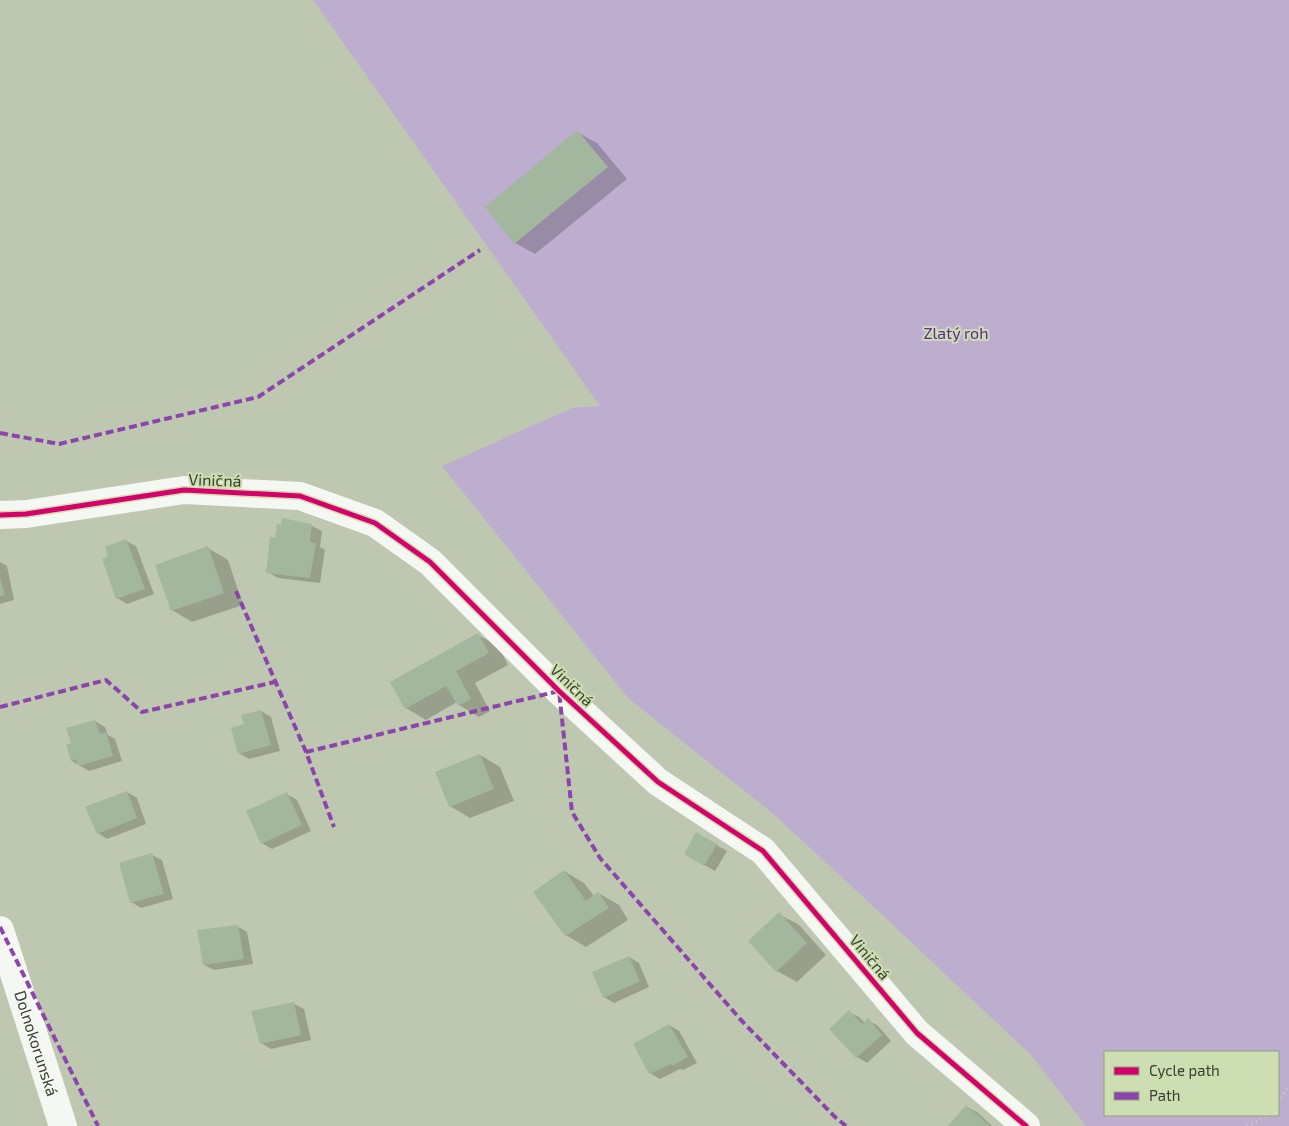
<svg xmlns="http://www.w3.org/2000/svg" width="1289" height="1126" font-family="'Exo 2',sans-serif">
<rect width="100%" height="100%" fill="#bec8b0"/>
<!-- green -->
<path fill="#bdaecf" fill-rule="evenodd" d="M313,0H1289V1126H1086L1031,1055L861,895L771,812L628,698L442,466L572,408L600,406ZM1105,1052H1278V1115H1105Z"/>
<!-- shadow -->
<path fill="#0003" d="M577,132L597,143L627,179L535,254L515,243Z
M312,526L322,531L320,547L325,550L320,583L278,578L268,572L276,539Z
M126,541L136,546L154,594L127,604L117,598L110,556Z
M208,548L228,560L243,605L192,622L172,610Z
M0,562L7,566L14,600L0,604Z
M478,635L498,646L508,665L475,683L490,711L479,717L459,705L457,702L426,720L406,708Z
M261,711L271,717L280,751L249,759L239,753L245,725Z
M95,721L105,727L108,735L115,739L122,761L89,771L72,761L67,745L73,744Z
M480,755L500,767L514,801L470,818L450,806Z
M127,792L137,798L146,824L107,839L98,833Z
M287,794L297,800L311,831L272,849L262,843Z
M697,834L727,851L715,871L685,854Z
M152,855L162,860L173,899L141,908L131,902Z
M564,871L584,883L594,896L598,893L619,905L628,920L586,947L566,935Z
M779,914L799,925L826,955L797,982L777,971Z
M237,926L247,932L253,964L214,970L204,965Z
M629,957L639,963L649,987L614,1003L604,997Z
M294,1004L304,1009L311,1040L271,1049L261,1043Z
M849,1012L859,1017L865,1023L868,1020L878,1026L891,1041L867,1063L857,1057Z
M669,1025L679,1031L697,1063L683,1070L680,1069L660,1079L650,1073Z
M967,1107L977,1112L992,1126H950Z"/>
<!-- building -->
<path fill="#a2b79d" d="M577,130L608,167L514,244L485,207Z
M282,518L312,524L310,542L316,543L310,578L266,573L270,537L275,538L277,524L281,525Z
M126,539L145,589L116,599L102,559L108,556L105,547Z
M208,546L224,593L171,611L155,565Z
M0,577L5,595L0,596Z
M478,633L489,653L456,671L471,699L458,706L446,686L405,709L390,682Z
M261,710L271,745L238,754L231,728L244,724L241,715Z
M95,720L100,734L106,732L113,756L78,766L76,759L71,761L66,745L71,743L66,728Z
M480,754L494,789L449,807L435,772Z
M127,791L137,818L97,834L85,807Z
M287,792L302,825L261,844L246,811Z
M696,832L717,844L704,866L684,854Z
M152,853L164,894L130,903L119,863Z
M564,870L586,901L598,892L609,908L565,936L533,892Z
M779,912L807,943L776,972L748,941Z
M238,925L244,959L203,965L197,930Z
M629,956L640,981L603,998L592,972Z
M294,1002L301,1035L260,1044L251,1011Z
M849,1010L862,1024L868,1018L882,1035L856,1058L829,1029Z
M669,1024L688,1057L672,1066L671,1064L649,1074L633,1044Z
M966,1105L990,1126H948Z"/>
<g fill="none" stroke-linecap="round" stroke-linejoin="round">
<!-- path -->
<path stroke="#cdd0c9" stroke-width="3" stroke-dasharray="1 4" stroke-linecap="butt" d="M1278,1102L1289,1086
M1247,1126L1269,1115"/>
<!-- minor -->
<g stroke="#f5f7f3" stroke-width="28">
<path d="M0,515L26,514L184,490L300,496L375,523L430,562L559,691L658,782L763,851L917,1033L1026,1126"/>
<path id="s1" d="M0,930L63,1126"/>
</g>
<!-- quiet -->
<path stroke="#8e44ad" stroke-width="4" stroke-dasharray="8 4" stroke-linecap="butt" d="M0,433L59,444L258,397L480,250
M236,591L306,752L334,827
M0,707L106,680L142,712L275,682
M306,752L559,691L572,812L600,858L741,1020L835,1117L846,1126
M0,927L98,1126"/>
<!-- cycleway casing -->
<g stroke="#cddfb2" stroke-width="8">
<path id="cycleway" d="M0,515L26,514L184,490L300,496L375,523L430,562L559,691L658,782L763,851L917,1033L1026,1126"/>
</g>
<!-- cycleway -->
<use href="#cycleway" stroke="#d6006c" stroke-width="5"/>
</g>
<g text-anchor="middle" stroke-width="4" stroke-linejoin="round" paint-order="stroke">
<!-- park labels -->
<g font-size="16" fill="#5f268f" stroke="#cddfb2">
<text x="956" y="339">Zlatý roh</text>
</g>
<!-- street labels -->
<g font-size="16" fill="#383f2d" stroke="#cddfb2">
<text transform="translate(215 480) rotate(2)" y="6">Viničná</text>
<text transform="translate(572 685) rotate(44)" y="6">Viničná</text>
<text transform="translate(870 957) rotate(50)" y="6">Viničná</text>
<text dy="6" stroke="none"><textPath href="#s1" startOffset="119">Dolnokorunská</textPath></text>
</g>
</g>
<!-- legend -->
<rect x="1104" y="1051" width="175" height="65" fill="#cddfb2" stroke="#919f7d"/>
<rect x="1114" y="1067" width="25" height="8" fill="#d6006c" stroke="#919f7d"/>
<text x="1149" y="1076" font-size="15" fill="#383f2d">Cycle path</text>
<rect x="1114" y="1092" width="25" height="8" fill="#8e44ad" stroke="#919f7d"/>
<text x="1149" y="1101" font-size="15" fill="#383f2d">Path</text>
</svg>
